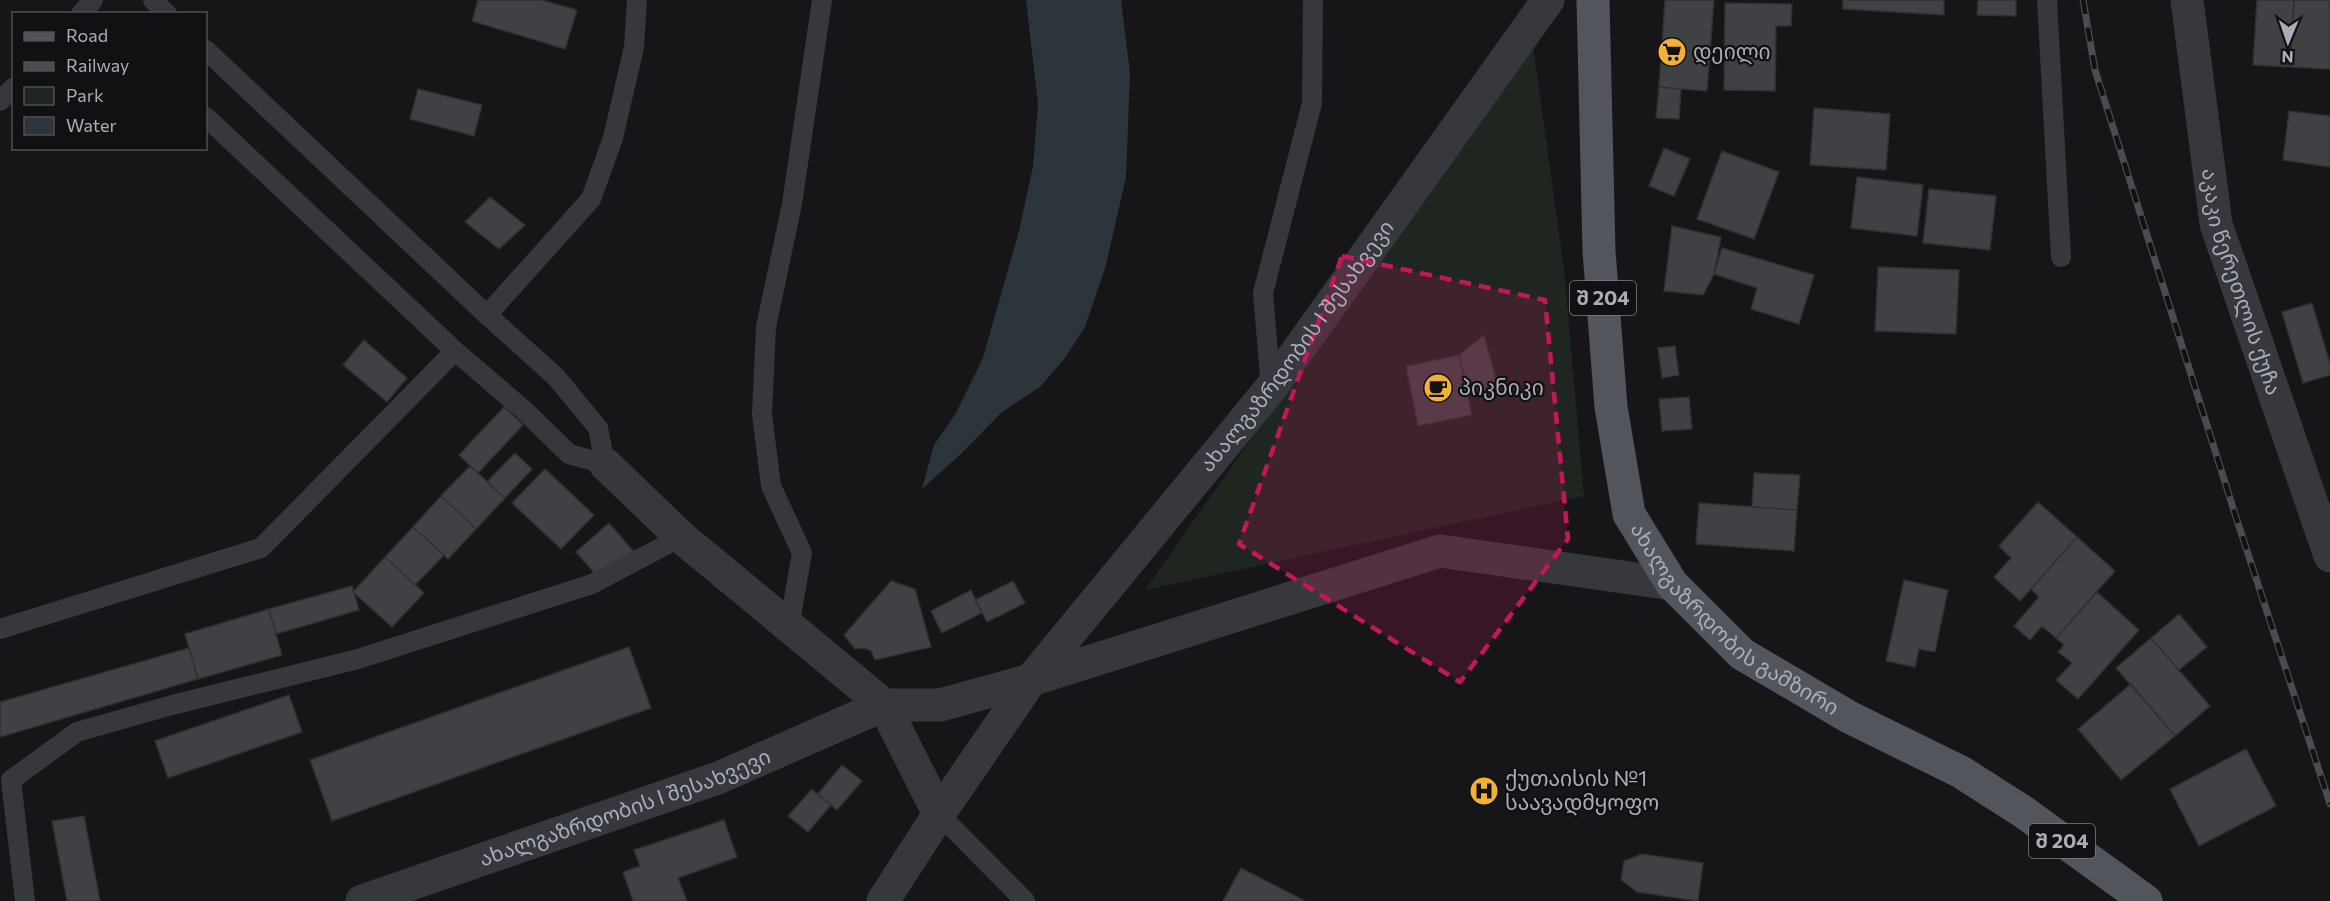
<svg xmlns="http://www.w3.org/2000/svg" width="2330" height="901" font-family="Commissioner,'Noto Sans Georgian',sans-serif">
<rect width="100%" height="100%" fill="#161618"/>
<!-- green -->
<path fill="#1e261f" d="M1532,38L1564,269L1584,496L1145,590Z"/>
<!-- water -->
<path fill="#2c353c" d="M1026,0H1121L1130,73L1126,177L1106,265L1085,327L1065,358L1040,387L1002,412L963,452L922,489L934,445L956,413L983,358L1019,231L1033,166L1038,104Z"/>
<!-- building -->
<path fill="#404145" stroke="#303034" stroke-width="1.5" d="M478,0H542L577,10L565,49L472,21Z
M1665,0H1714L1707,91L1659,87Z
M1843,0H1944V15L1843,9Z
M1978,0H2016V16L1977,15Z
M2257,0H2294L2290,67L2253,65Z
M2294,0H2330V69L2290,67Z
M1725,3L1792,4L1791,26H1776L1775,91L1724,90Z
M1659,87L1681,89L1679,119L1656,118Z
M418,89L482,105L474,136L410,119Z
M1814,108L1890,114L1886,170L1810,165Z
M2289,111L2330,116V167L2283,160Z
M1664,148L1690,159L1674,196L1649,186Z
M1722,151L1779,172L1754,239L1697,219Z
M1857,177L1923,185L1917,236L1851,228Z
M1929,189L1996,196L1990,250L1923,243Z
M490,197L525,225L499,249L465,222Z
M1672,226L1721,237L1714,274L1703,295L1664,291Z
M1722,248L1814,275L1799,324L1751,309L1757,288L1714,274Z
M1878,267L1959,270L1956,334L1875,331Z
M2312,303L2330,364V375L2303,383L2282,312Z
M1484,335L1499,389L1468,392L1459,355Z
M364,340L407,378L387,402L343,365Z
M1675,346L1679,375L1662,378L1658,348Z
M1459,355L1472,415L1418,426L1406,366Z
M1689,397L1692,429L1662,431L1659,399Z
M504,407L523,425L478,473L459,455Z
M515,453L532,469L505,498L487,482Z
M470,466L505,498L476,529L441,496Z
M545,469L594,515L561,549L512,503Z
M1754,473L1800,475L1797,510L1752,507Z
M441,496L476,529L448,559L413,527Z
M2038,502L2077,537L2020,601L1994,577L2011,558L1999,546Z
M1699,503L1797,510L1794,551L1696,544Z
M609,523L635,553L598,577L576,552Z
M413,527L444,555L415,585L385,557Z
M2077,537L2115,571L2056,638L2042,626L2030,640L2014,626L2039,597L2031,589Z
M385,557L424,593L392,627L353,592Z
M1904,580L1948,590L1935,652L1919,649L1915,667L1886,661Z
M891,581L915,589L931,647L875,660L871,651L864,648L855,649L844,635Z
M1013,581L1025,603L987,622L975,600Z
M352,586L359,610L276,634L269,609Z
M971,590L982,613L942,633L931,611Z
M2097,592L2139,630L2078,699L2056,680L2072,663L2058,652L2064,645L2056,638Z
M269,609L282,655L198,679L185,634Z
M2179,614L2207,647L2179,670L2151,638Z
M2151,638L2210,706L2175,736L2116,668Z
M629,647L651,708L332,821L310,760Z
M189,648L198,679L0,737V702Z
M2131,684L2175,736L2121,780L2078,729Z
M289,695L302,732L168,778L155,741Z
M2246,749L2276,806L2199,846L2170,789Z
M842,765L862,781L837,810L818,794Z
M812,789L831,805L808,832L788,816Z
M84,816L100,901H67L52,821Z
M724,820L737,857L678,878L687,901H633L623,872L640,866L634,850Z
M1642,854L1703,863L1698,901L1637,892L1621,880L1624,861Z
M1241,868L1305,901H1223Z"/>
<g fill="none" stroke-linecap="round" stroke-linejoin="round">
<!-- service -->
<path stroke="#37383d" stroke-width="20" d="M153,0L167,14
M2047,0L2061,257
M81,14L93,0
M206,50L487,315L556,377L598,428L605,464L569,454L524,410L455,351L206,117
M0,101L14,87
M487,315L591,199L613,138L634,47L637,0
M1271,388L1263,293L1312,103L1313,0
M789,627L802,553L771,486L762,414L766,327L792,204L822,0
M0,629L261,548L455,351
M939,814L1025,901
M25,901L11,780L77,732L172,705L358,659L592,584L681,537"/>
<!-- minor -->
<g stroke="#37383d" stroke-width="33">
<path id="s1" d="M2187,0L2216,224L2330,556"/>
<path d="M605,464L681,537L884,705H940L1031,680"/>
<path id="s2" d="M362,901L718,778L884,705L939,814"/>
</g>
<!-- tertiary -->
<g stroke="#37383d" stroke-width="33">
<path d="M1031,680L1440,551L1672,584"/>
<path id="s3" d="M883,901L939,814L1031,680L1271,388L1548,0"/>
</g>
<!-- primary -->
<path stroke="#53555c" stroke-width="33" id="s4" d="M1593,0L1599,251L1611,407L1629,514L1672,584L1742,654L1849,717L1961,772L2022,811L2146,901"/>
<!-- rail casing -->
<g stroke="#4a4c52" stroke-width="7">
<path id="rail" d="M2083,0L2095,70L2235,514L2330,804"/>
</g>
<!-- rail -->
<use href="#rail" stroke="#111113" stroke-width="4.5" stroke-dasharray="14" stroke-linecap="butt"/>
</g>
<!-- marked area -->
<path fill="#c2185b" fill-opacity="0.2" stroke="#c2185b" stroke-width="4.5" stroke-dasharray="12 8" stroke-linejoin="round" d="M1342,256L1545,300L1568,539L1460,682L1239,544Z"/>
<!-- icons -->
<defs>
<g id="supermarket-disc" transform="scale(1.5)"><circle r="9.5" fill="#f2b134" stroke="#111113"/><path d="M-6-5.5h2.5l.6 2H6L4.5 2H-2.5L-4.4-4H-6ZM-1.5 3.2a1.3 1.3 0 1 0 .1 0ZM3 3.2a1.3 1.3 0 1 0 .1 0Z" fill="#111"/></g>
<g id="cafe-disc" transform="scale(1.5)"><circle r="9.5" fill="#f2b134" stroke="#111113"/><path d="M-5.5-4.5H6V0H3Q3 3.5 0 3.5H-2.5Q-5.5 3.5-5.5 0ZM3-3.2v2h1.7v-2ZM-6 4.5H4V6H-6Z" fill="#111"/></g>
<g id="hospital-disc" transform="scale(1.5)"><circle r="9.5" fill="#f2b134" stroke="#111113"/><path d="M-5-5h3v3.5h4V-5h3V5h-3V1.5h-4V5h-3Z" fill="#111"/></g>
</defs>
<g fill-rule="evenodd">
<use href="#supermarket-disc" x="1672" y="52"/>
<use href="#cafe-disc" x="1438" y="388"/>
<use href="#hospital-disc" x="1484" y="791"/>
</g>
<g text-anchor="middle" stroke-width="4.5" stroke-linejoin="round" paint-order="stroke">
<!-- shield labels -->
<g fill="#111113" stroke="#7b7e86" stroke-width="1.5">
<rect x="1570" y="281" width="66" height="34" rx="4.5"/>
<rect x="2029" y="824" width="66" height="34" rx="4.5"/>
</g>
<g font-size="20" font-weight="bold" fill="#a8adb8">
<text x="1603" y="305">შ 204</text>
<text x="2062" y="848">შ 204</text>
</g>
<!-- poi labels -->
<g font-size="21" fill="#a8adb8" stroke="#111113" text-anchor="start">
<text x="1693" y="59">დეილი</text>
<text x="1459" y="395">პიკნიკი</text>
<text x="1505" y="786">ქუთაისის №1<tspan x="1505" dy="24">საავადმყოფო</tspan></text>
</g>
<!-- street labels -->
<g font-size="21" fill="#a8adb8" stroke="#111113">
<text dy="7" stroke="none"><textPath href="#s1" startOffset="288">აკაკი წერეთლის ქუჩა</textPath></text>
<text dy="7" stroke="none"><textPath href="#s3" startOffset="693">ახალგაზრდობის I შესახვევი</textPath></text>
<text dy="7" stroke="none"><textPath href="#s4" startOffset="668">ახალგაზრდობის გამზირი</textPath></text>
<text dy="7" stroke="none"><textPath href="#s2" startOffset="279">ახალგაზრდობის I შესახვევი</textPath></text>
</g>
</g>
<!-- legend -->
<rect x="12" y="12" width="195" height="138" fill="#111113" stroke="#4d4f55" stroke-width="1.5"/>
<rect x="24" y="32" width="30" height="9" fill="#53555c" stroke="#4d4f55" stroke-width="1.5"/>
<text x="66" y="42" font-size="18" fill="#a8adb8">Road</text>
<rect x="24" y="62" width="30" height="9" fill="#4a4c52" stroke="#4d4f55" stroke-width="1.5"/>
<text x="66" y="72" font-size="18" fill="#a8adb8">Railway</text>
<rect x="24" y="87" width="30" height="18" fill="#1e261f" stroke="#4d4f55" stroke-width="1.5"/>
<text x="66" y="102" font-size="18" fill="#a8adb8">Park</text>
<rect x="24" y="117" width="30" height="18" fill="#2c353c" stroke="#4d4f55" stroke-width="1.5"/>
<text x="66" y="132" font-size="18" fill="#a8adb8">Water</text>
<!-- north arrow -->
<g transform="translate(2288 42) rotate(182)" stroke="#111113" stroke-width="4.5" paint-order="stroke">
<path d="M0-4.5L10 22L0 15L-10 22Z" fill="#a8adb8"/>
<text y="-9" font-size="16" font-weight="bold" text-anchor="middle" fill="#a8adb8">N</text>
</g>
</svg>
